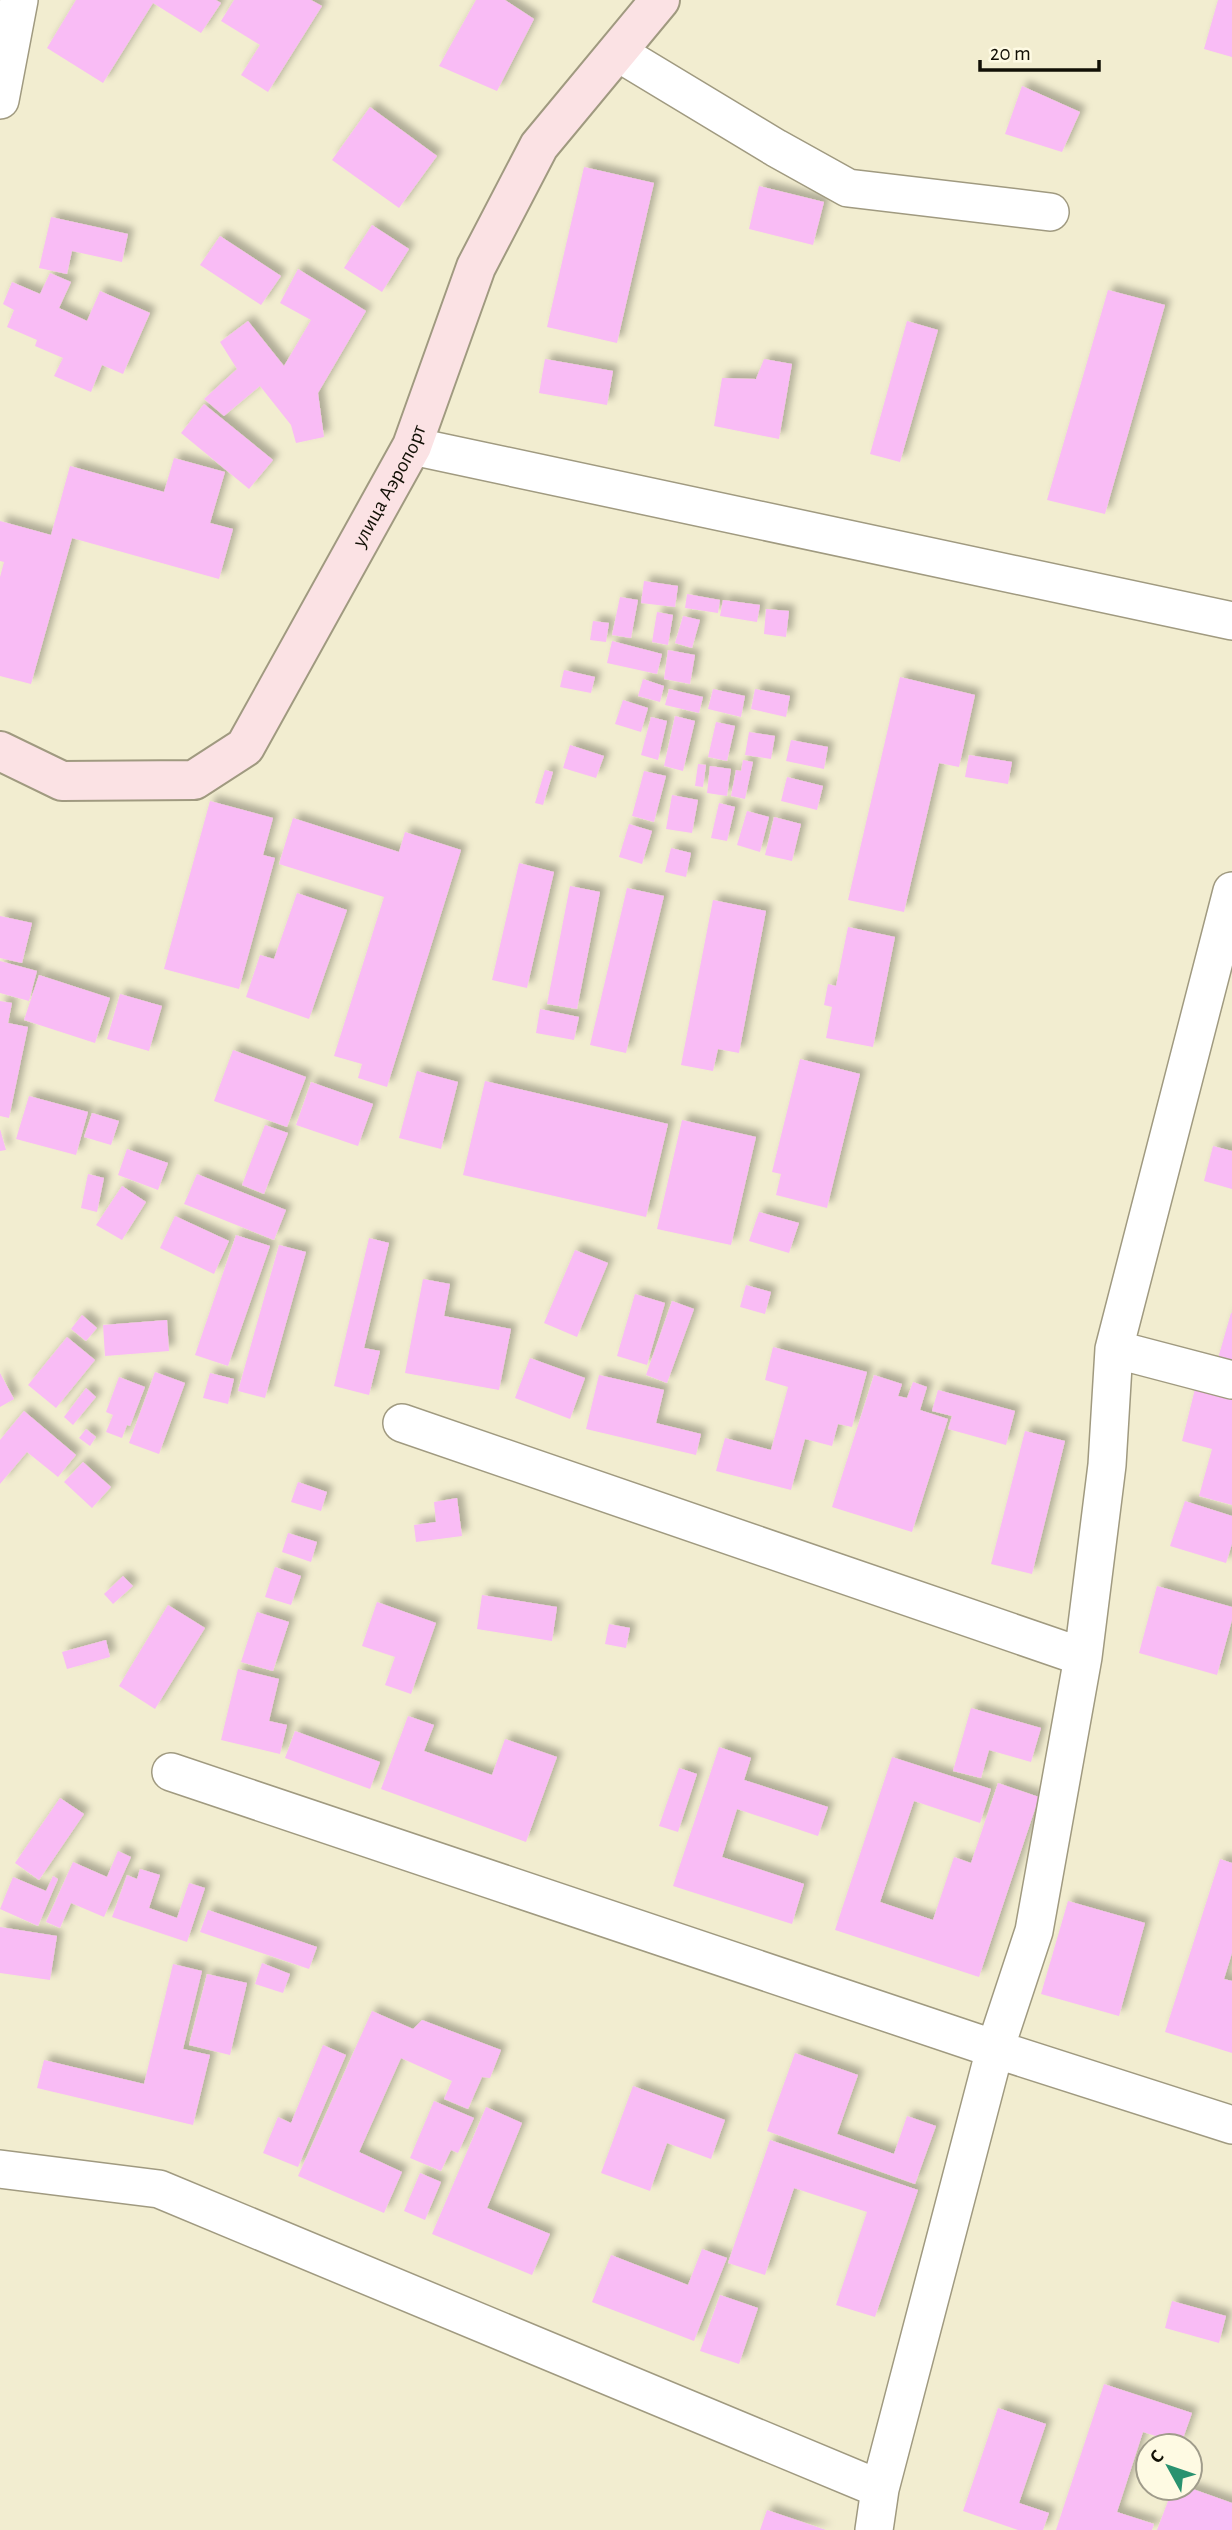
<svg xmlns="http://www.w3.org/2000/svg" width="1232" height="2530" font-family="'Alegreya Sans',sans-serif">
<defs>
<filter id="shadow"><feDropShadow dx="6" dy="-6" stdDeviation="3.5" flood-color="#0004"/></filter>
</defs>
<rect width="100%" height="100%" fill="#f2edd0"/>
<!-- building -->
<path fill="#f9bcf5" filter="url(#shadow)" d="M76,0H216L221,3L201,33L153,3L103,83L47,48Z
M234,0H311L322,6L268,92L241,75L260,45L221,21Z
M476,0H505L534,19L497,91L439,66Z
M1218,0H1232V57L1204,49Z
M1022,86L1080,112L1062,152L1005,134Z
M370,107L437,156L399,208L332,160Z
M584,167L654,183L617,343L547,327Z
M759,186L824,202L813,245L749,229Z
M51,217L128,234L122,262L72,251L67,274L39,268Z
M372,225L409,249L382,292L344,268Z
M220,236L281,276L261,305L200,265Z
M298,269L366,311L318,393L324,437L296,443L291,425L260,386L224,416L204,399L237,369L220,342L248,321L284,366L311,320L280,303Z
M50,273L71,282L59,308L87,321L100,291L150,313L123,374L102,365L91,392L54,376L63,358L35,346L37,340L7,327L14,310L3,304L12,282L40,294Z
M1108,290L1165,305L1105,514L1047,500Z
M907,321L938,330L900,462L870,454Z
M545,359L613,371L607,405L539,393Z
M764,359L792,364L779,439L714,426L722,378L756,379Z
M204,404L273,460L249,489L181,433Z
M174,458L225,472L210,523L233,529L219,579L72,538L31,684L0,676V577L4,562L0,561V521L51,535L70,466L164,492Z
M644,581L678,586L675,607L641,603Z
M687,594L720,600L718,613L685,608Z
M620,597L638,600L631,638L612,635Z
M723,600L760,605L757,622L720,616Z
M766,609L789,611L786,637L764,634Z
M657,612L673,615L668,645L652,642Z
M683,616L700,620L692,648L675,643Z
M593,621L609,623L606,642L590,640Z
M612,641L662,654L657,674L607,663Z
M668,650L695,655L690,684L664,679Z
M564,670L595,677L591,693L560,687Z
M900,677L975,695L959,767L939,763L904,912L848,900Z
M643,679L664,686L660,702L638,696Z
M669,689L703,697L699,713L665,705Z
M713,689L745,696L741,717L708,709Z
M755,689L790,696L786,717L751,709Z
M623,700L648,708L641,732L615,724Z
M675,716L695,721L683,771L664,766Z
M651,717L667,721L658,760L641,755Z
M716,722L735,726L727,761L708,757Z
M749,732L775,736L771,759L745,755Z
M791,740L828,747L824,769L786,761Z
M570,745L604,756L596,778L563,768Z
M969,755L1012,762L1008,784L965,777Z
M743,760L753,762L745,799L731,796L736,770L741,771Z
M698,764L706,765L703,787L695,786Z
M710,766L731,769L727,796L707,793Z
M545,770L553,772L543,805L535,803Z
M644,771L666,776L654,822L632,816Z
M787,777L823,786L817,810L781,801Z
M672,795L698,800L692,833L666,829Z
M210,801L273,818L263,855L275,858L239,989L164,969Z
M719,803L735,807L727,841L711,838Z
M747,811L769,817L760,852L737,845Z
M774,817L801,824L792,861L765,855Z
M293,818L399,852L405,832L461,850L387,1087L358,1078L362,1064L334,1056L384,897L279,864Z
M629,824L652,831L642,864L619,857Z
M671,848L691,853L686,877L665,872Z
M519,863L554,872L527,988L492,980Z
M570,886L600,892L577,1009L547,1004Z
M627,888L664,896L626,1053L590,1045Z
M297,893L347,910L309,1019L246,997L260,955L274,959Z
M713,900L766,911L739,1053L718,1049L713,1071L681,1065Z
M0,916L32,923L22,963L0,958Z
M848,927L895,937L873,1047L826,1038L832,1007L824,1005L828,984L836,986Z
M0,961L37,971L29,1001L0,993Z
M39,975L110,998L95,1043L24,1020Z
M120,994L162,1006L149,1051L107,1039Z
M0,1001L12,1003L8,1023L28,1027L9,1118L0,1116Z
M540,1009L579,1017L574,1040L536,1033Z
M233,1050L306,1077L287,1127L214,1101Z
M800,1059L860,1074L827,1208L776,1195L781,1174L772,1172Z
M417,1071L458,1082L441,1149L399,1138Z
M485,1081L668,1124L646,1217L463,1175Z
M311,1082L373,1104L358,1146L296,1125Z
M29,1096L88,1112L76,1155L16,1139Z
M92,1113L119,1121L111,1145L84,1137Z
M682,1120L756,1137L731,1245L657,1229Z
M265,1125L288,1133L264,1194L242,1185Z
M0,1129L6,1150L0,1151Z
M1213,1146L1232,1151V1189L1204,1181Z
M127,1149L168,1163L158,1190L118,1175Z
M88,1174L104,1178L97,1212L81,1208Z
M197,1174L286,1210L274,1240L184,1204Z
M122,1186L146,1202L122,1240L96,1225Z
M759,1212L799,1223L789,1253L749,1241Z
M175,1216L229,1241L214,1274L160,1248Z
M236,1235L270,1246L228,1366L195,1355Z
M369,1238L389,1243L364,1348L380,1351L369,1395L334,1386Z
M279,1245L306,1252L265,1398L238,1391Z
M575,1250L608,1263L577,1337L544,1323Z
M423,1279L450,1284L444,1316L511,1329L499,1390L405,1373Z
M746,1285L771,1292L765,1314L740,1307Z
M635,1294L665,1303L647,1365L617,1356Z
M672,1301L694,1309L667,1383L646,1375Z
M1231,1313H1232V1366L1217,1362Z
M82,1315L97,1328L86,1341L71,1329Z
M167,1320L169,1351L105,1356L103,1325Z
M67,1337L95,1360L56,1408L28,1385Z
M773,1347L867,1372L852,1427L838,1424L832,1446L805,1439L791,1490L716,1471L725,1438L771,1450L788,1387L765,1380Z
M530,1358L585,1378L570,1419L515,1398Z
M155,1372L185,1383L159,1454L129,1443Z
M0,1373L14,1399L0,1407Z
M210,1373L234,1379L228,1404L203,1398Z
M599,1375L664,1390L656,1423L701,1434L696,1455L586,1429Z
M874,1375L902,1384L898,1396L907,1398L913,1382L927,1387L920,1410L948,1419L912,1532L832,1507Z
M119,1377L145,1387L130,1426L127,1425L122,1438L106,1432L113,1415L106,1412Z
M1197,1381L1232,1390V1505L1199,1496L1212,1449L1182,1441Z
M86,1388L96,1397L73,1425L64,1417Z
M938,1390L1015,1411L1006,1445L948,1429L952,1416L932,1411Z
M24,1411L76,1455L58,1477L27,1452L0,1484V1440Z
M86,1429L96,1437L90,1446L79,1438Z
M1025,1431L1065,1441L1032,1574L991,1564Z
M83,1462L111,1487L92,1508L64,1482Z
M298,1482L327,1492L321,1511L291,1502Z
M457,1498L462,1536L416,1542L414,1525L436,1522L434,1502Z
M1185,1501L1232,1516V1544L1226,1563L1170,1546Z
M288,1533L317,1542L311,1562L282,1552Z
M275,1567L301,1576L291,1605L265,1597Z
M123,1576L133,1586L113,1604L104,1594Z
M1157,1586L1232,1607V1620L1217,1675L1139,1653Z
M482,1595L557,1607L552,1641L477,1629Z
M377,1602L436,1623L411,1694L385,1685L395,1657L362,1646Z
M168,1605L205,1628L155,1709L119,1686Z
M257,1612L289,1622L273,1671L241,1662Z
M609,1624L630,1628L626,1648L605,1644Z
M106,1640L110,1657L67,1669L62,1652Z
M238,1669L279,1679L269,1721L287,1725L280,1754L221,1740Z
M971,1708L1041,1728L1031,1762L989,1750L981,1778L953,1771Z
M408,1716L434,1725L424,1751L492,1775L505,1739L557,1757L526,1842L381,1789Z
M295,1731L380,1762L370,1789L285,1758Z
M719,1747L751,1758L744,1780L828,1807L818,1836L737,1809L722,1857L804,1884L792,1924L673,1886Z
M892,1757L991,1789L980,1823L914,1801L880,1902L933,1920L954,1857L971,1863L998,1783L1039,1797L979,1977L835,1930Z
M679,1768L697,1774L678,1832L659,1826Z
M60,1798L84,1814L39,1880L15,1863Z
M118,1851L131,1857L104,1917L71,1903L60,1928L46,1922L73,1862L107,1877Z
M1220,1859L1232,1863V1953L1224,1979L1232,1981V2053L1165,2032Z
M140,1869L160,1875L149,1908L177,1918L189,1883L205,1888L187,1942L112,1917L127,1875L137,1879Z
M53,1876L58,1879L38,1926L0,1909L13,1877L46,1891Z
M1068,1901L1145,1923L1119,2016L1041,1994Z
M208,1910L317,1947L309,1969L200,1932Z
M0,1927L57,1936L50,1980L0,1973Z
M262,1963L290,1974L283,1993L255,1984Z
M173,1964L202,1971L183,2049L210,2055L193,2125L37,2088L44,2060L144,2084Z
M207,1974L247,1983L230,2055L189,2045Z
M372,2011L413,2029L422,2020L501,2050L490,2078L482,2077L468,2109L444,2099L452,2081L401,2058L359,2152L402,2172L384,2213L298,2176Z
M323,2045L346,2055L298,2167L263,2153L278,2117L291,2123Z
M795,2053L858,2075L837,2134L894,2154L907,2116L936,2126L915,2184L767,2131Z
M633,2086L725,2120L711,2159L667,2143L650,2191L601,2173Z
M434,2101L474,2118L458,2153L451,2150L441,2171L410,2158Z
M486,2107L522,2123L487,2208L550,2234L532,2275L432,2234Z
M770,2140L918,2190L875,2317L836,2305L867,2212L794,2188L765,2275L728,2263Z
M420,2173L441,2182L425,2220L404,2211Z
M702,2249L727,2258L694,2341L592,2302L611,2255L688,2285Z
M720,2295L758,2308L739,2364L700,2351Z
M1172,2301L1226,2316L1219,2343L1165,2328Z
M1104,2384L1192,2413L1181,2444L1143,2432L1117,2512L1154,2524L1152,2530H1056Z
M998,2408L1046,2424L1019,2503L1049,2513L1043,2530H1018L963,2511Z
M1173,2488H1190L1232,2503V2530H1157Z
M767,2510L826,2530H760Z"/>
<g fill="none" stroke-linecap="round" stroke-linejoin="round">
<!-- street casing -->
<g stroke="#a09a80" stroke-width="40">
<path id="street" d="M617,52L776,148L848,188L1050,212
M0,100L19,0
M412,446L1232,621
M1114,1349L1232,1380
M402,1423L1083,1657
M171,1772L995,2049L1232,2125
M0,2169L159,2189L880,2489
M874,2530L880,2489L995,2049L1034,1931L1083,1657L1107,1465L1114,1349L1232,891"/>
</g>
<!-- secondary casing -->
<g stroke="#a09a80" stroke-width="42">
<g id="secondary">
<path id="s1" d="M0,751L62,781L194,780L245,747L412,446L476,267L539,146L660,0"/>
</g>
</g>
<!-- street -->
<use href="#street" stroke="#fff" stroke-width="37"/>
<!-- secondary -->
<use href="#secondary" stroke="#fbe2e4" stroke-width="38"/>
</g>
<g text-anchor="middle" stroke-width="5" stroke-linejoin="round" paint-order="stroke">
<!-- street labels -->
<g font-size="21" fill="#121006" stroke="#fefae3">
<text dy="7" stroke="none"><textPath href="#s1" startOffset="560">улица Аэропорт</textPath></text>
</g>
</g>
<!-- north arrow -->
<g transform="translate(1169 2467) rotate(310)"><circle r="33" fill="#fefae3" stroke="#a09c8b" stroke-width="2"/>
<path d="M0-5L12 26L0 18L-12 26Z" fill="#29926f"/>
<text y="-10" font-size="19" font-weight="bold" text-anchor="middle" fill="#121006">С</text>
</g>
<!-- scale -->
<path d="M980 60v10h119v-10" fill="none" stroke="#121006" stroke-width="3.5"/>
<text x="990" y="60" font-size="21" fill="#121006" stroke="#fefae3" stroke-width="5" paint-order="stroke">20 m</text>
</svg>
